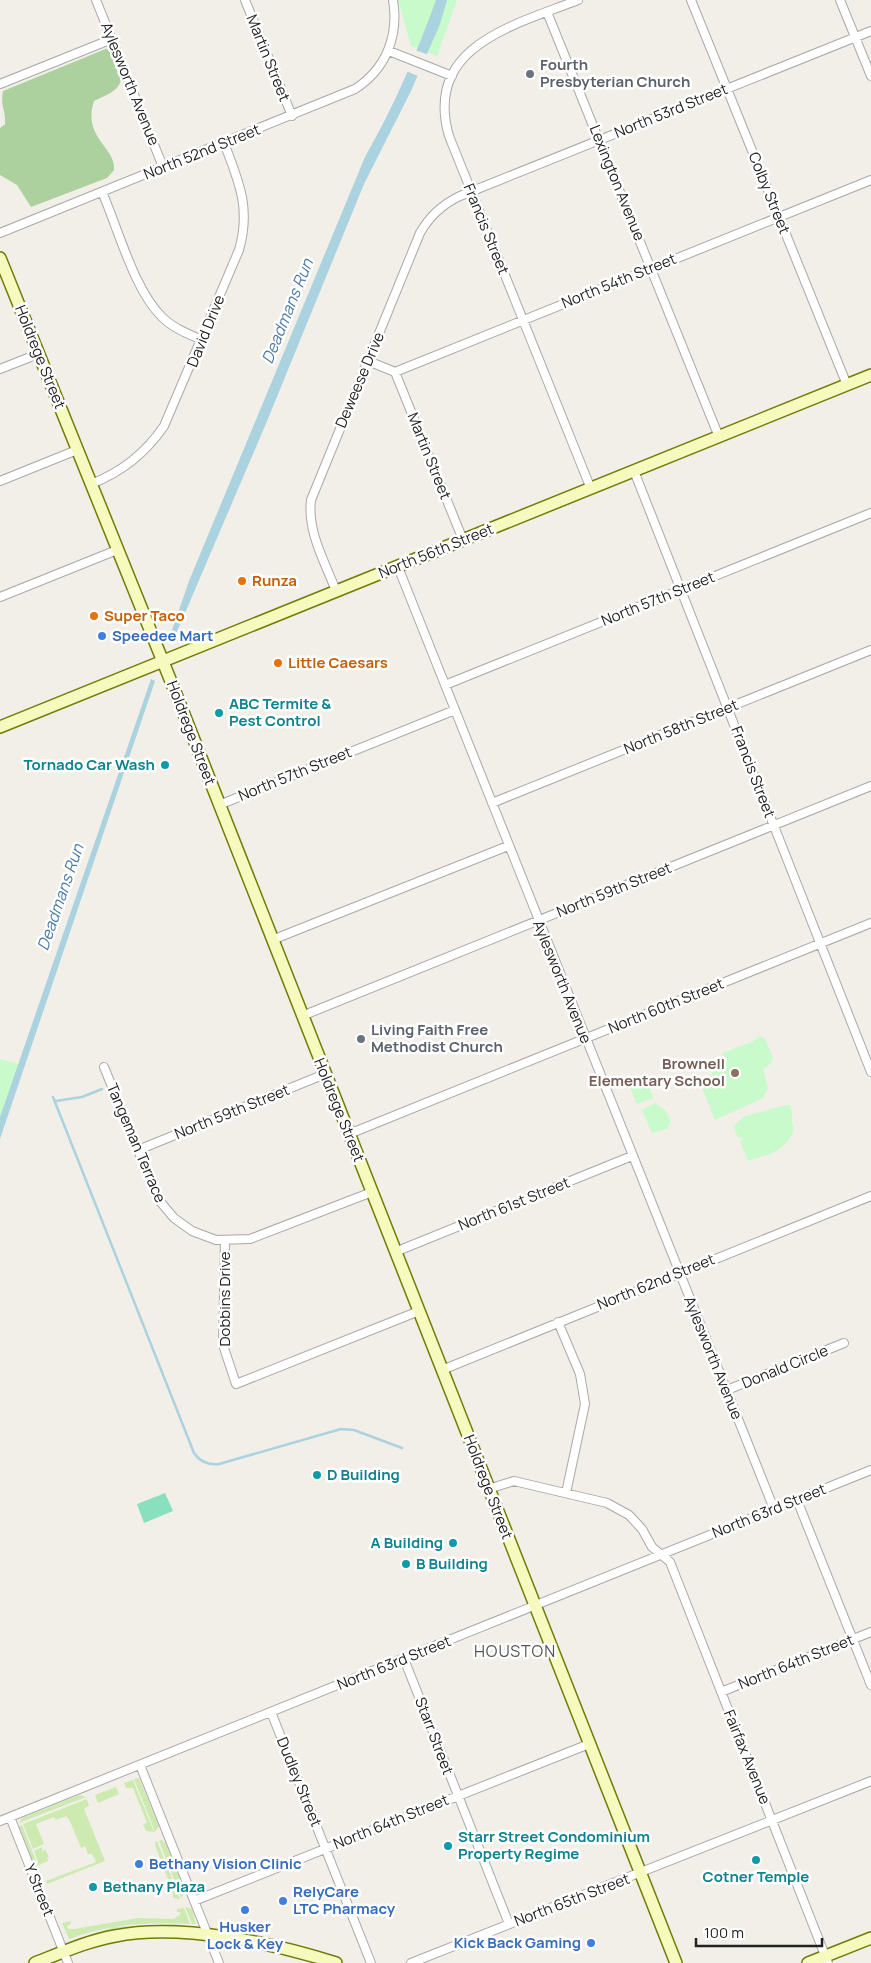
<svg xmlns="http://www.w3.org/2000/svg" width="871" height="1963" font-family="Manrope,sans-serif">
<rect width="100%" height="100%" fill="#f2efe9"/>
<!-- grass -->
<path fill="#cdebb0" d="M139,1778L159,1826L155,1832L134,1779Z
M133,1780L154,1832L146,1831L143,1824L147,1823L133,1788H126L124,1783Z
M116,1787L119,1794L98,1803L95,1795Z
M79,1795L86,1797L19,1823L22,1818Z
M87,1799L89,1806L84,1809L105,1861L47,1884L46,1881L96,1862L92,1854H88L85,1846L81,1848L70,1821L66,1816L56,1820L54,1817L36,1824L44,1844L33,1849L23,1824Z
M22,1825L41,1873L36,1870L19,1826Z
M162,1840L166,1844L184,1890V1894L181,1898L159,1841Z
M156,1841H157L180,1899L173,1898V1893L155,1845Z
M42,1847V1852L45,1849L49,1857L47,1858L48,1861L39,1865L34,1851Z
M185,1907L192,1909L196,1924H192Z
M184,1908L190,1924C147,1922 110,1924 69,1939L62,1923L71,1921V1924L67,1926L68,1929H74L138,1918L173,1919L180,1915V1912H177V1909Z
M174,1924L194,1927L129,1928L70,1941L114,1927Z"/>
<!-- forest -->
<path fill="#add19e" d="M108,48L121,80C118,92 104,96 94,101C82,138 117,148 114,170L107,178L31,207L17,185L0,175V128L5,124C6,110 0,107 3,91Z"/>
<!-- park -->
<path fill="#c8facc" d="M398,0H457L437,56L411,46Z
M760,1036L765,1039L773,1058L770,1064L763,1069L768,1088L763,1098L715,1120L699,1080L712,1075L714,1063L724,1059L722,1053L752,1042Z
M0,1059L23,1065L0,1132Z
M645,1076L653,1098L637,1104L628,1083Z
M655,1103L666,1111L671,1122L667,1129L652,1133L642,1110Z
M786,1105H790C794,1112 790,1121 794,1129C787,1151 768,1155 748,1161L740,1142L742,1141L741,1137L738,1138L733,1126L745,1116Z"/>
<!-- pitch -->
<path fill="#88e0be" d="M165,1493L173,1511L144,1523L137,1504Z"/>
<!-- water -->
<path fill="#aad3df" d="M436,0H447L440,24L411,91L364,184L265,426L176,634L191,635L176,641L166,637L165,633H171L189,581L365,157C394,106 416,55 436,0Z
M151,679L155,681L0,1139V1117Z"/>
<!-- pier -->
<path fill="#f2efe9" d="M415,50L429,55L420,77L406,71Z"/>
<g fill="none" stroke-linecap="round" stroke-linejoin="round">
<!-- stream -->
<path stroke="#aad3df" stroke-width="2.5" d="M53,1097L194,1453C200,1462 209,1465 219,1464L341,1429L354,1430L402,1448
M56,1101L82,1097L102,1089"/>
<!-- street casing -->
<g stroke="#a9a9a9" stroke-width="10">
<path id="street" d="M96,0L163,167
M245,0L292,116
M578,0C515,25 423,46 449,136L591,489
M691,0L847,385
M840,0L871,76
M547,12L719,437
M389,51L452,76
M0,84L112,39
M102,192C118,228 134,290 162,317C173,328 188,334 202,340
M0,233L355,89C386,69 399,36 393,0
M368,361L395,372L871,180
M0,369L38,354
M395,372L463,540
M634,471L871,1072
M0,481L77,450
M91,484C122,472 145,454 164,426L239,250C251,208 239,182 224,143
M398,567L774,1509
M336,591C325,562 307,532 311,500L420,233C429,217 443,204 460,196L871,31
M0,597L117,550
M445,685L871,513
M492,803L871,650
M219,805L455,710
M272,940L508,846
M302,1016L871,786
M104,1067L158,1199L174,1218L192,1231L216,1240L250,1239L372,1192
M349,1134L871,923
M138,1150L325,1074
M225,1240L223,1345L236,1384L419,1311
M395,1252L632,1156
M558,1322L580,1374L585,1404L566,1493
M442,1370L871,1196
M727,1390L844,1343
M488,1489L514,1481L607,1503L629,1515L642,1529L652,1547L670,1562L828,1963
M797,1500L871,1685
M404,1659L509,1924
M721,1692L871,1632
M271,1712L371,1963
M140,1765L219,1963
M10,1817L68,1963
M0,1821L871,1470
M194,1901L589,1744
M411,1963L871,1781"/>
</g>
<!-- secondary casing -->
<g stroke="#707d05" stroke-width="14">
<path id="secondary" d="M0,258L172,684L676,1963
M0,727L871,375
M35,1963C61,1953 87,1941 115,1936C180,1923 274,1943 336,1963
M808,1963L871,1938"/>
</g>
<!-- street -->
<use href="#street" stroke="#fff" stroke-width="8"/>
<!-- secondary -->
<use href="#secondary" stroke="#f7fabf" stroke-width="11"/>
</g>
<!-- markers -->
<g fill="#6b7280" stroke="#fff" stroke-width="2">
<circle cx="530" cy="74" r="5"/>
<circle cx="361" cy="1039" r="5"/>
</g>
<g fill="#e8710a" stroke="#fff" stroke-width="2">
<circle cx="242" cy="581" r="5"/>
<circle cx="94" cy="616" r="5"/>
<circle cx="278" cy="663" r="5"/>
</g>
<g fill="#3f7fe0" stroke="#fff" stroke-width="2">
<circle cx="102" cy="636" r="5"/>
<circle cx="139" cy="1864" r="5"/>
<circle cx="283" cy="1901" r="5"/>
<circle cx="245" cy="1910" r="5"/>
<circle cx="591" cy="1943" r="5"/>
</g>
<g fill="#0f9aa8" stroke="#fff" stroke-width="2">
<circle cx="219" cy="713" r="5"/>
<circle cx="165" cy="765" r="5"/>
<circle cx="317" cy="1475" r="5"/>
<circle cx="453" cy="1543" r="5"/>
<circle cx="406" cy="1564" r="5"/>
<circle cx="448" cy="1846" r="5"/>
<circle cx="756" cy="1860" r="5"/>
<circle cx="93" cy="1887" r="5"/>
</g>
<circle fill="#8d6e63" stroke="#fff" stroke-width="2" cx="735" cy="1073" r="5"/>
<g text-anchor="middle" stroke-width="5" stroke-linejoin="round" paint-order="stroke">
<!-- street labels -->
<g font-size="15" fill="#222" stroke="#fff">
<text transform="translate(268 58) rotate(68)" y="5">Martin Street</text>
<text transform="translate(130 84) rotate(68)" y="5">Aylesworth Avenue</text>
<text transform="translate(671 111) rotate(-22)" y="5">North 53rd Street</text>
<text transform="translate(202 152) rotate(-22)" y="5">North 52nd Street</text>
<text transform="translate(617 183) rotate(68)" y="5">Lexington Avenue</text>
<text transform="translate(769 193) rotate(68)" y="5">Colby Street</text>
<text transform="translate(486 229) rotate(68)" y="5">Francis Street</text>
<text transform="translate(619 281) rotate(-22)" y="5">North 54th Street</text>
<text transform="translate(206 331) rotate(-68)" y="5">David Drive</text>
<text transform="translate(40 357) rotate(68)" y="5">Holdrege Street</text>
<text transform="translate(360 380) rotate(-67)" y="5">Deweese Drive</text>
<text transform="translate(429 456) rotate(68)" y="5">Martin Street</text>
<text transform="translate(436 551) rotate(-22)" y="5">North 56th Street</text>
<text transform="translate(658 599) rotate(-22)" y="5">North 57th Street</text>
<text transform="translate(681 727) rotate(-22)" y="5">North 58th Street</text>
<text transform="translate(191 733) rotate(69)" y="5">Holdrege Street</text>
<text transform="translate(753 772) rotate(69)" y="5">Francis Street</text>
<text transform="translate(295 774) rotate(-22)" y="5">North 57th Street</text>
<text transform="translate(614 890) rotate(-22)" y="5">North 59th Street</text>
<text transform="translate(562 982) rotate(68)" y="5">Aylesworth Avenue</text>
<text transform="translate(666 1006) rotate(-22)" y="5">North 60th Street</text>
<text transform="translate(339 1110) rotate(68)" y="5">Holdrege Street</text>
<text transform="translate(232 1112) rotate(-22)" y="5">North 59th Street</text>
<text transform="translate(136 1143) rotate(67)" y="5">Tangeman Terrace</text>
<text transform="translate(514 1204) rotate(-22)" y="5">North 61st Street</text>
<text transform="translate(656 1282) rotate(-22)" y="5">North 62nd Street</text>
<text transform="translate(225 1299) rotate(-90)" y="5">Dobbins Drive</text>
<text transform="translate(713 1358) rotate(68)" y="5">Aylesworth Avenue</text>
<text transform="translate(785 1367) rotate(-22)" y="5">Donald Circle</text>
<text transform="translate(488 1487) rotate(69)" y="5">Holdrege Street</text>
<text transform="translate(769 1511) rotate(-22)" y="5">North 63rd Street</text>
<text transform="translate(796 1662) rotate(-22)" y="5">North 64th Street</text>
<text transform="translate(394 1663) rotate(-22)" y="5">North 63rd Street</text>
<text transform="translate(434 1736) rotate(69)" y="5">Starr Street</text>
<text transform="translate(747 1757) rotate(68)" y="5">Fairfax Avenue</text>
<text transform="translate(299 1782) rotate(68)" y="5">Dudley Street</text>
<text transform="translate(391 1822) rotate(-22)" y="5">North 64th Street</text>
<text transform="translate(39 1890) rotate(68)" y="5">Y Street</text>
<text transform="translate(572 1900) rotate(-21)" y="5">North 65th Street</text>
</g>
<!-- worship labels -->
<g font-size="15" font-weight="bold" fill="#5b616d" stroke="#fff" text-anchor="start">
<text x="540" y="70">Fourth<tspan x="540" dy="17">Presbyterian Church</tspan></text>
<text x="371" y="1035">Living Faith Free<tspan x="371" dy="17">Methodist Church</tspan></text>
</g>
<!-- food labels -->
<g font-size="15" font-weight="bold" fill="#c56008" stroke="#fff" text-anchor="start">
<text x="252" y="586">Runza</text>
<text x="104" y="621">Super Taco</text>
<text x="288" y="668">Little Caesars</text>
</g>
<!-- shop labels -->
<g font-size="15" font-weight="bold" fill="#366cbe" stroke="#fff" text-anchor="start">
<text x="112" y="641">Speedee Mart</text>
<text x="149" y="1869">Bethany Vision Clinic</text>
<text x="293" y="1897">RelyCare<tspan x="293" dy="17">LTC Pharmacy</tspan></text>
<text x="245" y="1932" text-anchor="middle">Husker<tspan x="245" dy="17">Lock &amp; Key</tspan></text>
<text x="581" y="1948" text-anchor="end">Kick Back Gaming</text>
</g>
<!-- culture labels -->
<g font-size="15" font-weight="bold" fill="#0d838f" stroke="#fff" text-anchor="start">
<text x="229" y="709">ABC Termite &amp;<tspan x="229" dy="17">Pest Control</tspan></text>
<text x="155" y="770" text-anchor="end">Tornado Car Wash</text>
<text x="327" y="1480">D Building</text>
<text x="443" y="1548" text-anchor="end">A Building</text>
<text x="416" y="1569">B Building</text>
<text x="458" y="1842">Starr Street Condominium<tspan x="458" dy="17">Property Regime</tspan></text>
<text x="756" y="1882" text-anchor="middle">Cotner Temple</text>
<text x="103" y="1892">Bethany Plaza</text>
</g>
<!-- education labels -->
<g font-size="15" font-weight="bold" fill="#785e54" stroke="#fff" text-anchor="end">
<text x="725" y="1069">Brownell<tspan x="725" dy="17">Elementary School</tspan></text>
</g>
<!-- water labels -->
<g font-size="16" font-style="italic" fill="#4a7aab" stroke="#fff">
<text transform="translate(287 311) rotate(-68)" y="6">Deadmans Run</text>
<text transform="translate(60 897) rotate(-71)" y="6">Deadmans Run</text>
</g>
<!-- neighbourhood labels -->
<g font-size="16" letter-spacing="1" fill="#555" stroke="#fff">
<text x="515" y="1657">HOUSTON</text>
</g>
</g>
<!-- scale -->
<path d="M696 1938v8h126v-8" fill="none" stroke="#222222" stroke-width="2.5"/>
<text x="704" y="1938" font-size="15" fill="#222222" stroke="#ffffff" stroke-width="4" paint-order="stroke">100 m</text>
</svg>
